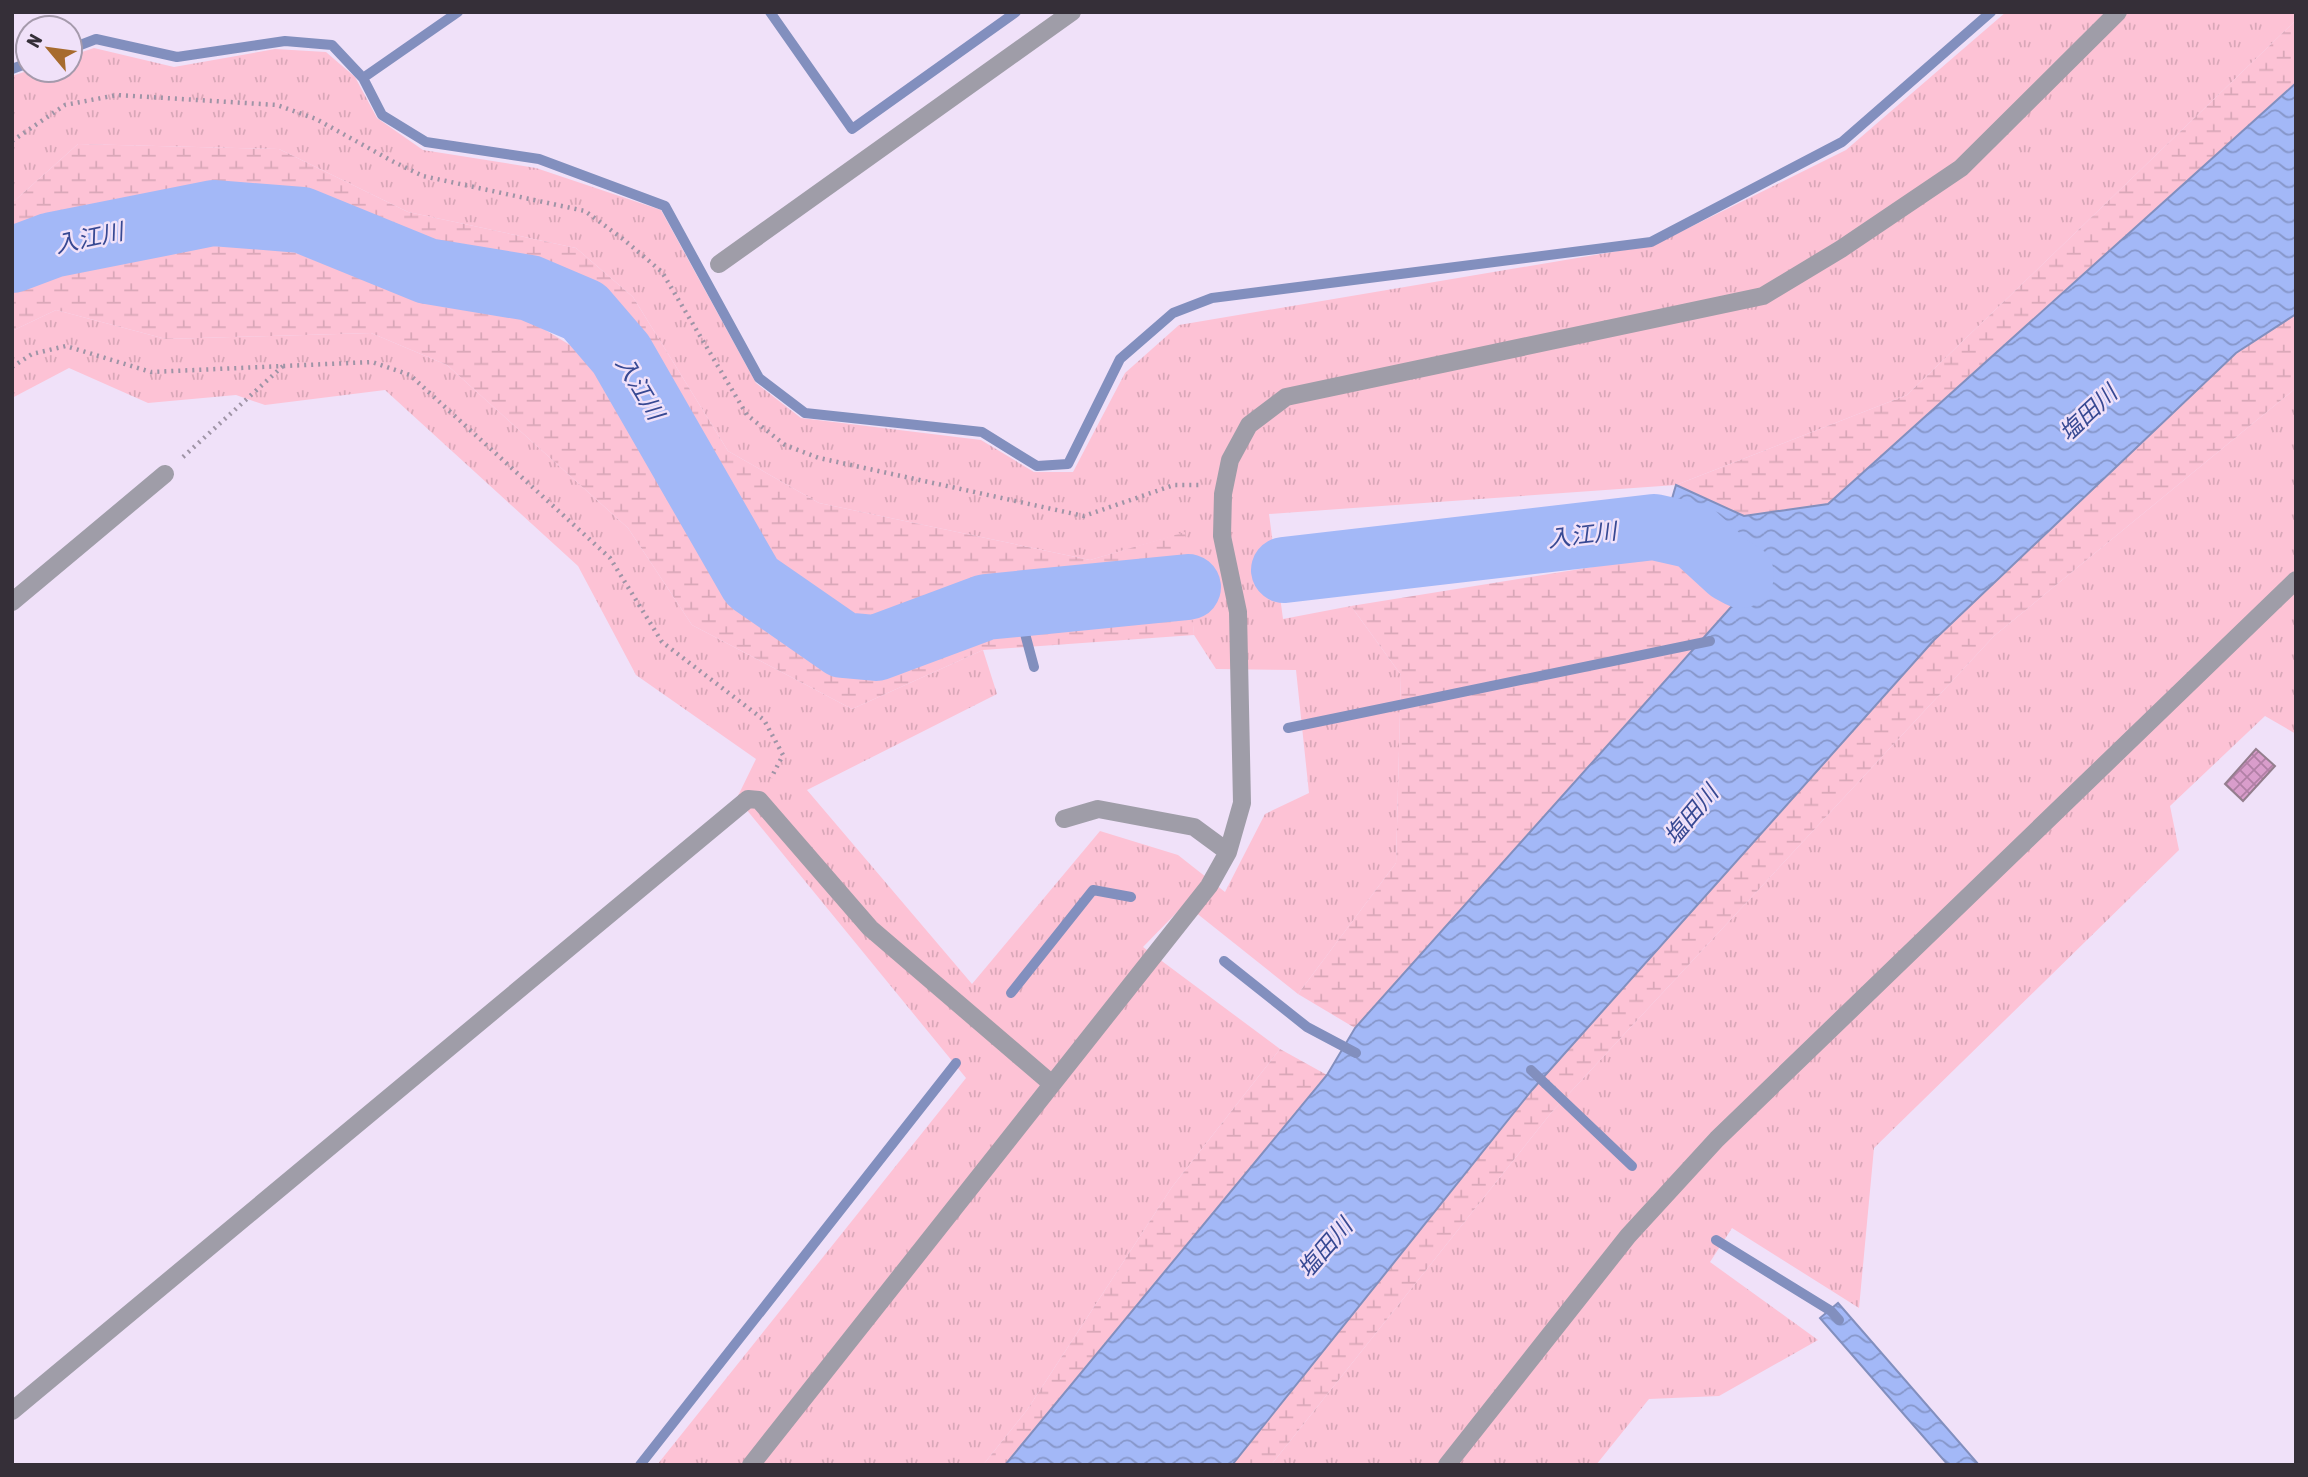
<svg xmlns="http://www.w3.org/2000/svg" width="2308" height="1477" font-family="'Asap Condensed','Noto Sans JP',sans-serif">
<defs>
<pattern id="grass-tufts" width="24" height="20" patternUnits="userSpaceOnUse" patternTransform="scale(1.75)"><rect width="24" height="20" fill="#fdc2d5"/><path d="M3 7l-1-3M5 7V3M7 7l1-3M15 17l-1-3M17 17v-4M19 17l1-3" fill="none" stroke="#d9a7b8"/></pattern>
<pattern id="wetland-marsh" width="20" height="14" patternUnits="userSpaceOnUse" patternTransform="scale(1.75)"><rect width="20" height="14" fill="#fdc2d5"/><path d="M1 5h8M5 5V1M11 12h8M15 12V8" fill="none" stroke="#d9a7b8"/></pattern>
<pattern id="water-waves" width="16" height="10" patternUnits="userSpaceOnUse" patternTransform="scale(1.75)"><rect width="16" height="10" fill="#a3b8f7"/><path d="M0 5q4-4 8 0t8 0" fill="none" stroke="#8696c9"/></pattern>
<pattern id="building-cross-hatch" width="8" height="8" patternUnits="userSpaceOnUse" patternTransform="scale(1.75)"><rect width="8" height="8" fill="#d99dcb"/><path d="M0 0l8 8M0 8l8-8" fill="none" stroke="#b180a6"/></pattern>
</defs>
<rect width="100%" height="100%" fill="#f0e1f9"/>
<!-- grass -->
<path fill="url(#grass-tufts)" d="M2006,12H2296V20L1907,395L1676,485L1269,514L1283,619L1351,606L1401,675L1396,863L1298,994L1185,904L1143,947L1280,1049L1172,1187L1027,1410L983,1465H657L966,1078L737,798L756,759L636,675L578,566L385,390L265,405L236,395L148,403L69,368L12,398V331L56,310L166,339L371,333L447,365L628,528L692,625L852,709L983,650L997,694L807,790L972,984L1100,831L1178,855L1225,892L1265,814L1309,793L1296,670L1216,669L1194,635L1184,533L1090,560L819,503L728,451L633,297L576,248L408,212L279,149L78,144L12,203V76L30,70H70V56L94,48L174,67L275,49L326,52L355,77L377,118L423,150L536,168L661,210L756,383L801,418L981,440L1034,472H1073L1125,373L1179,325L1654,245L1846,150Z
M2296,388V734L2265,716L2170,806L2179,850L1874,1148L1859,1308L1732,1228L1710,1262L1818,1340L1719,1396L1649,1399L1596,1465H1271L1551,1113L1994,636Z"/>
<!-- wetland -->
<path fill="url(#wetland-marsh)" d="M2296,20V172L1808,558L1676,485L1907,395Z
M78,144L279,149L408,212L576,248L633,297L728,451L819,503L1090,560L1185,532L1189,573L1006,577L878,626L789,597L619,320L547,280L402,241L284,201L106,202L12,240V203Z
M274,242L410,290L524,317L588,356L753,608L871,671L991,625L1192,604L1194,635L983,650L852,709L692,625L628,528L447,365L371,333L166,339L56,310L12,331V283L90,254Z
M2296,245V388L1994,636L1551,1113L1271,1465H1159Z
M1655,557L1696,569L1732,605L1413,1044L1355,1028L1298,994L1396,863L1401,675L1351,606Z
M1280,1049L1327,1075L1060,1465H983L1027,1410L1172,1187Z"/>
<!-- water -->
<path fill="url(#water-waves)" stroke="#828fbe" stroke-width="2" d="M2296,83V314L2236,353L1934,640L1532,1090L1232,1465H1005L1327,1075L1355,1028L1732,606L1696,569L1655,557L1676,485L1744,516L1828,504Z
M1838,1303L1979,1465H1948L1820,1318Z"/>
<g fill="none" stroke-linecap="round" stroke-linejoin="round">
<!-- stream -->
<path stroke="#828fbe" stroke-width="10" d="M770,12L852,129L1016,12
M70,49L96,39L177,57L285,41L332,45L363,78L382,115L426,142L539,159L665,206L759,378L805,413L982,432L1037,466L1068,464L1120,359L1173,313L1212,298L1651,242L1842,142L1991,12
M12,69L28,63
M363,78L458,12
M1017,604L1034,667
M1288,728L1710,641
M1224,961L1307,1027L1356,1053
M1011,993L1093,890L1131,897
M1531,1070L1632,1166
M1716,1240L1831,1311L1839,1320
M640,1465L956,1063"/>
<!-- river -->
<path stroke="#a3b8f7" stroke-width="66" d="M12,260L52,245L213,213L302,220L427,271L530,288L584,311L621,354L752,582L843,645L876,648L986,607L1188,587
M1284,570L1654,527L1694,536L1730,569L1741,575"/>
</g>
<!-- building -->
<path fill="url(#building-cross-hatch)" stroke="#947e8e" stroke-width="2" d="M2256,749L2275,766L2243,801L2225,784Z"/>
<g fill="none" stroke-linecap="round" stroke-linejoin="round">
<!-- path -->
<path stroke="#9f94a6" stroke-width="4.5" stroke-dasharray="2 5" stroke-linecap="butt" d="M12,141L65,105L117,95L277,105L316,119L392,161L423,176L585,211L623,239L662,272L747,415L785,445L819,458L1084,516L1174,485H1199
M12,367L32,354L66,346L151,372L372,362L410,375L610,558L662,642L764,720L783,755L771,778
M183,457L283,366"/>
<!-- minor -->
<path stroke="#9f9da8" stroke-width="18" d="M719,264L1072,12
M12,602L165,474
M1064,819L1098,809L1194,827L1228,852
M12,1411L748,799L759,800L870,928L1052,1084
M751,1465L1209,886L1228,852L1242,803L1238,612L1222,536L1223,494L1230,460L1249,425L1286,397L1763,296L1841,249L1961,168L2118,12
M1447,1465L1628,1236L1717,1139L2296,580"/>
</g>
<g text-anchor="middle" stroke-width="5" stroke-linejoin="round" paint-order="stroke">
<!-- water labels -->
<g font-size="23" font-style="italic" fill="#374993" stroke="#f0e1f9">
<text transform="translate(89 238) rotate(-12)" y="8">入江川</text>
<text transform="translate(640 388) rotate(59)" y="8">入江川</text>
<text transform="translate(2088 413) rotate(-43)" y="8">塩田川</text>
<text transform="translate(1582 535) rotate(-7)" y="8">入江川</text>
<text transform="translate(1691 815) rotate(-50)" y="8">塩田川</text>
<text transform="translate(1325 1248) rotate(-49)" y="8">塩田川</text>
</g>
</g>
<!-- border -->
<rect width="2308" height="1477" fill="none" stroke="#352f38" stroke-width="28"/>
<!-- north arrow -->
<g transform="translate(49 49) rotate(299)"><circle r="33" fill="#f0e1f9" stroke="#a59aac" stroke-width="2"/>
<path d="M0-5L12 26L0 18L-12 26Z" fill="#a76b2e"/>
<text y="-10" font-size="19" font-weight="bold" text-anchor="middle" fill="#352f38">N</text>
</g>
</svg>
